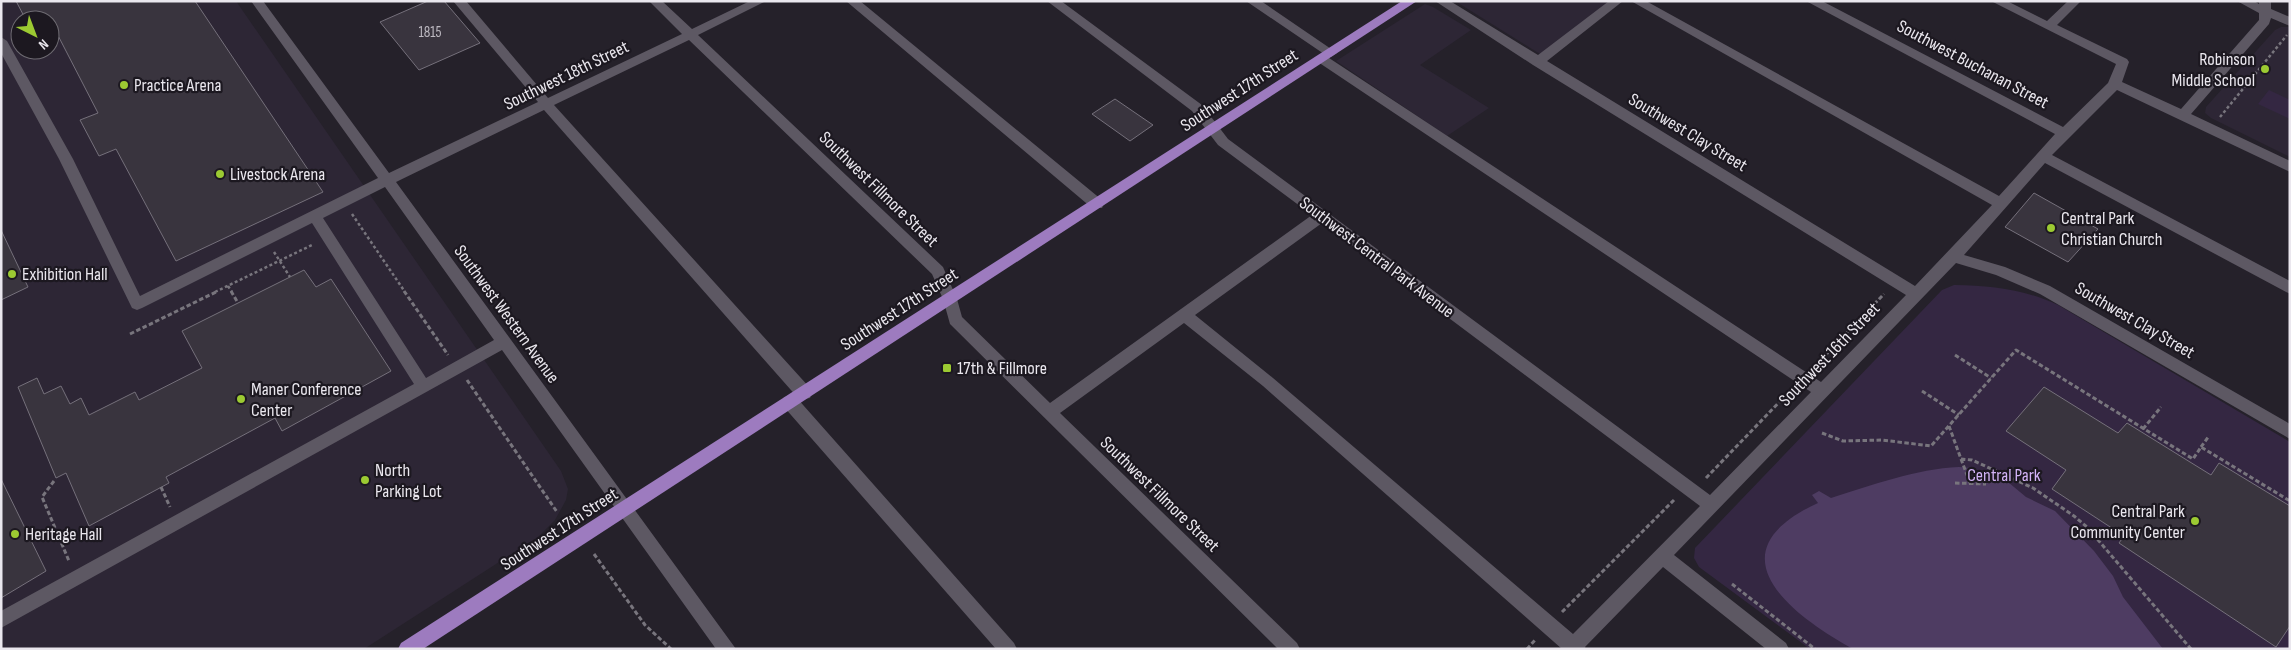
<svg xmlns="http://www.w3.org/2000/svg" width="2291" height="650" font-family="'Sofia Sans Condensed',sans-serif">
<rect width="100%" height="100%" fill="#25212a"/>
<!-- built -->
<path fill="#2d2635" fill-rule="evenodd" d="M1,1H236L561,471L568,489L566,500L555,520L538,537L364,649H1ZM20,20H50V50H20Z
M1455,1H1621L1545,57Z
M1425,4L1433,7L1471,30L1420,65L1489,108L1447,136L1336,61Z
M2281,27H2290V157L2211,118L2205,113L2206,107L2275,30Z"/>
<!-- green -->
<path fill="#342742" d="M2269,90L2290,100V119L2258,104Z
M1954,285C1992,286 2024,289 2058,305L2290,442V649H1810L1699,567L1694,558L1695,548L1942,290Z"/>
<!-- water -->
<path fill="#4e3c62" d="M1959,467L1972,468L2008,482L2026,497L2055,511L2094,551L2113,576L2123,597L2163,649H1853C1788,613 1711,552 1818,503L1812,495L1819,491L1831,498C1872,485 1916,469 1959,467Z"/>
<!-- building -->
<path fill="#39343e" stroke="#75707b" d="M16,1H195L323,192L176,261L116,149L99,156L80,120L98,113L50,20H26Z
M428,1H444L480,43L419,70L380,22Z
M1115,99L1153,125L1130,141L1092,114Z
M2034,193L2098,229L2068,262L2005,227Z
M1,230L28,287L1,300Z
M304,270L316,287L331,279L391,371L282,431L275,418L166,477L169,483L89,526L66,473L56,478L18,387L37,378L44,394L61,386L70,404L81,398L89,415L135,392L139,400L202,368L182,331Z
M2044,387L2118,433L2127,423L2211,475L2219,463L2290,506V626L2276,647L2119,543L2124,536L2052,489L2066,470L2006,431Z
M1,479L46,571L1,598Z"/>
<g fill="none" stroke-linecap="round" stroke-linejoin="round">
<!-- path-far1 -->
<path stroke="#78757d" stroke-width="2.5" stroke-dasharray="3 2.5" stroke-linecap="butt" d="M2220,117L2287,35
M352,214L405,292
M274,252L290,277
M228,286L232,292
M215,292L312,245L313,247"/>
<!-- path -->
<path stroke="#78757d" stroke-width="3" stroke-dasharray="4.5 2.5" stroke-linecap="butt" d="M231,291L238,303
M404,291L448,355
M130,334L218,291
M1955,355L1991,378
M1816,365L1884,294
M467,380L557,512
M1922,391L1959,415
M1949,426L1961,459L1972,460L2033,488L2074,516L2087,527L2191,649
M2143,429L2161,407
M1822,433L1843,441L1882,440L1931,446L2016,350L2193,459L2201,447L2290,501
M2201,447L2209,436
M1961,459L1970,483
M1706,478L1790,391
M54,481L42,497L69,561
M1955,483L1986,484
M161,487L170,507
M594,554L645,625L671,649
M1732,584L1815,649
M1562,612L1674,500
M1527,649L1535,640"/>
<!-- minor -->
<path fill="#5d5863" fill-rule="evenodd" d="M251,1H263L389,173L538,102L453,1H466L548,98L682,34L649,1H662L692,29L750,1H766L698,35L943,267L957,299L962,317L1050,403L1312,215L1218,145L1192,111L1047,1H1061L1202,105L1228,139L1710,495L1811,392L1318,62L1316,59L1318,56H1326L1821,382L1906,295L1533,65L1435,1H1450L1538,55L1609,1H1623L1547,61L1915,286L1992,205L1631,1H1646L1999,196L2055,134L1806,1H1822L2063,127L2108,83L2116,64L1991,1H2007L2047,21L2068,1H2081L2057,25L2127,59L2129,62L2122,82L2181,109L2259,20V13L2237,1H2254L2259,4V1H2271V9L2290,17V26L2271,18L2269,24L2191,114L2290,161V172L2117,90L2052,155L2290,281V294L2045,163L1964,255L2005,267L2050,286L2290,424V439L2040,294L1996,275L1956,263L1674,555L1786,643L1789,649H1766L1663,567L1585,647L1586,649H1562L1263,386L1184,323L1060,413L1297,643L1300,649H1278L950,324L943,299L932,274L689,40L554,105L810,388L812,393L810,398L804,399L798,398L544,110L396,182L736,649H716L502,350L1,628V611L414,384L312,223L142,308L137,310L132,308L59,159L1,53V37L7,41L73,159L140,296L378,178ZM385,187L494,340L426,378L323,218ZM1322,223L1700,506L1573,634L1273,378L1195,315Z
M846,1H860L1102,200L1104,204L1102,208H1092Z
M1246,1H1261L1337,53L1331,57L1327,56Z
M790,396L796,397L1014,643L1017,649H996L784,407L782,402L784,397Z"/>
<!-- major -->
<path fill="#9d7bbf" fill-rule="evenodd" d="M1402,1H1417L423,649H398L401,643Z"/>
</g>
<!-- markers -->
<g fill="#9cca32" stroke="#1c1820" stroke-width="2">
<circle cx="2265" cy="69" r="5"/>
<circle cx="124" cy="85" r="5"/>
<circle cx="220" cy="174" r="5"/>
<circle cx="2051" cy="228" r="5"/>
<circle cx="12" cy="274" r="5"/>
<rect x="942" y="363" width="10" height="10" rx="2.5"/>
<circle cx="241" cy="399" r="5"/>
<circle cx="365" cy="480" r="5"/>
<circle cx="2195" cy="521" r="5"/>
<circle cx="15" cy="534" r="5"/>
</g>
<g text-anchor="middle" stroke-width="4.5" stroke-linejoin="round" paint-order="stroke">
<!-- number labels -->
<g font-size="15" fill="#bebac2">
<text x="430" y="37">1815</text>
</g>
<!-- poi labels -->
<g font-size="18" fill="#eae7ee" stroke="#1c1820" text-anchor="start">
<text x="2255" y="65" text-anchor="end">Robinson<tspan x="2255" dy="21">Middle School</tspan></text>
<text x="134" y="91">Practice Arena</text>
<text x="230" y="180">Livestock Arena</text>
<text x="2061" y="224">Central Park<tspan x="2061" dy="21">Christian Church</tspan></text>
<text x="22" y="280">Exhibition Hall</text>
<text x="957" y="374">17th &amp; Fillmore</text>
<text x="251" y="395">Maner Conference<tspan x="251" dy="21">Center</tspan></text>
<text x="375" y="476">North<tspan x="375" dy="21">Parking Lot</tspan></text>
<text x="2185" y="517" text-anchor="end">Central Park<tspan x="2185" dy="21">Community Center</tspan></text>
<text x="25" y="540">Heritage Hall</text>
</g>
<!-- street labels -->
<g font-size="18" fill="#eae7ee" stroke="#1c1820">
<text transform="translate(1973 64) rotate(28)" y="6">Southwest Buchanan Street</text>
<text transform="translate(566 75) rotate(-26)" y="6">Southwest 18th Street</text>
<text transform="translate(1239 90) rotate(-33)" y="6">Southwest 17th Street</text>
<text transform="translate(1688 132) rotate(31)" y="6">Southwest Clay Street</text>
<text transform="translate(879 189) rotate(44)" y="6">Southwest Fillmore Street</text>
<text transform="translate(1377 257) rotate(37)" y="6">Southwest Central Park Avenue</text>
<text transform="translate(899 309) rotate(-33)" y="6">Southwest 17th Street</text>
<text transform="translate(507 314) rotate(54)" y="6">Southwest Western Avenue</text>
<text transform="translate(2135 320) rotate(30)" y="6">Southwest Clay Street</text>
<text transform="translate(1829 354) rotate(-46)" y="6">Southwest 16th Street</text>
<text transform="translate(1160 494) rotate(44)" y="6">Southwest Fillmore Street</text>
<text transform="translate(559 529) rotate(-33)" y="6">Southwest 17th Street</text>
</g>
<!-- park labels -->
<g font-size="18" fill="#d2b3f6" stroke="#1c1820">
<text x="2004" y="481">Central Park</text>
</g>
</g>
<!-- border -->
<rect width="2291" height="650" fill="none" stroke="#eae7ee" stroke-width="5"/>
<!-- north arrow -->
<g transform="translate(35 35) rotate(138)"><circle r="24" fill="#1c1820" stroke="#6e6b72"/>
<path d="M0-4L9 19L0 12L-9 19Z" fill="#9cca32"/>
<text y="-8" font-size="14" font-weight="bold" text-anchor="middle" fill="#eae7ee">N</text>
</g>
</svg>
